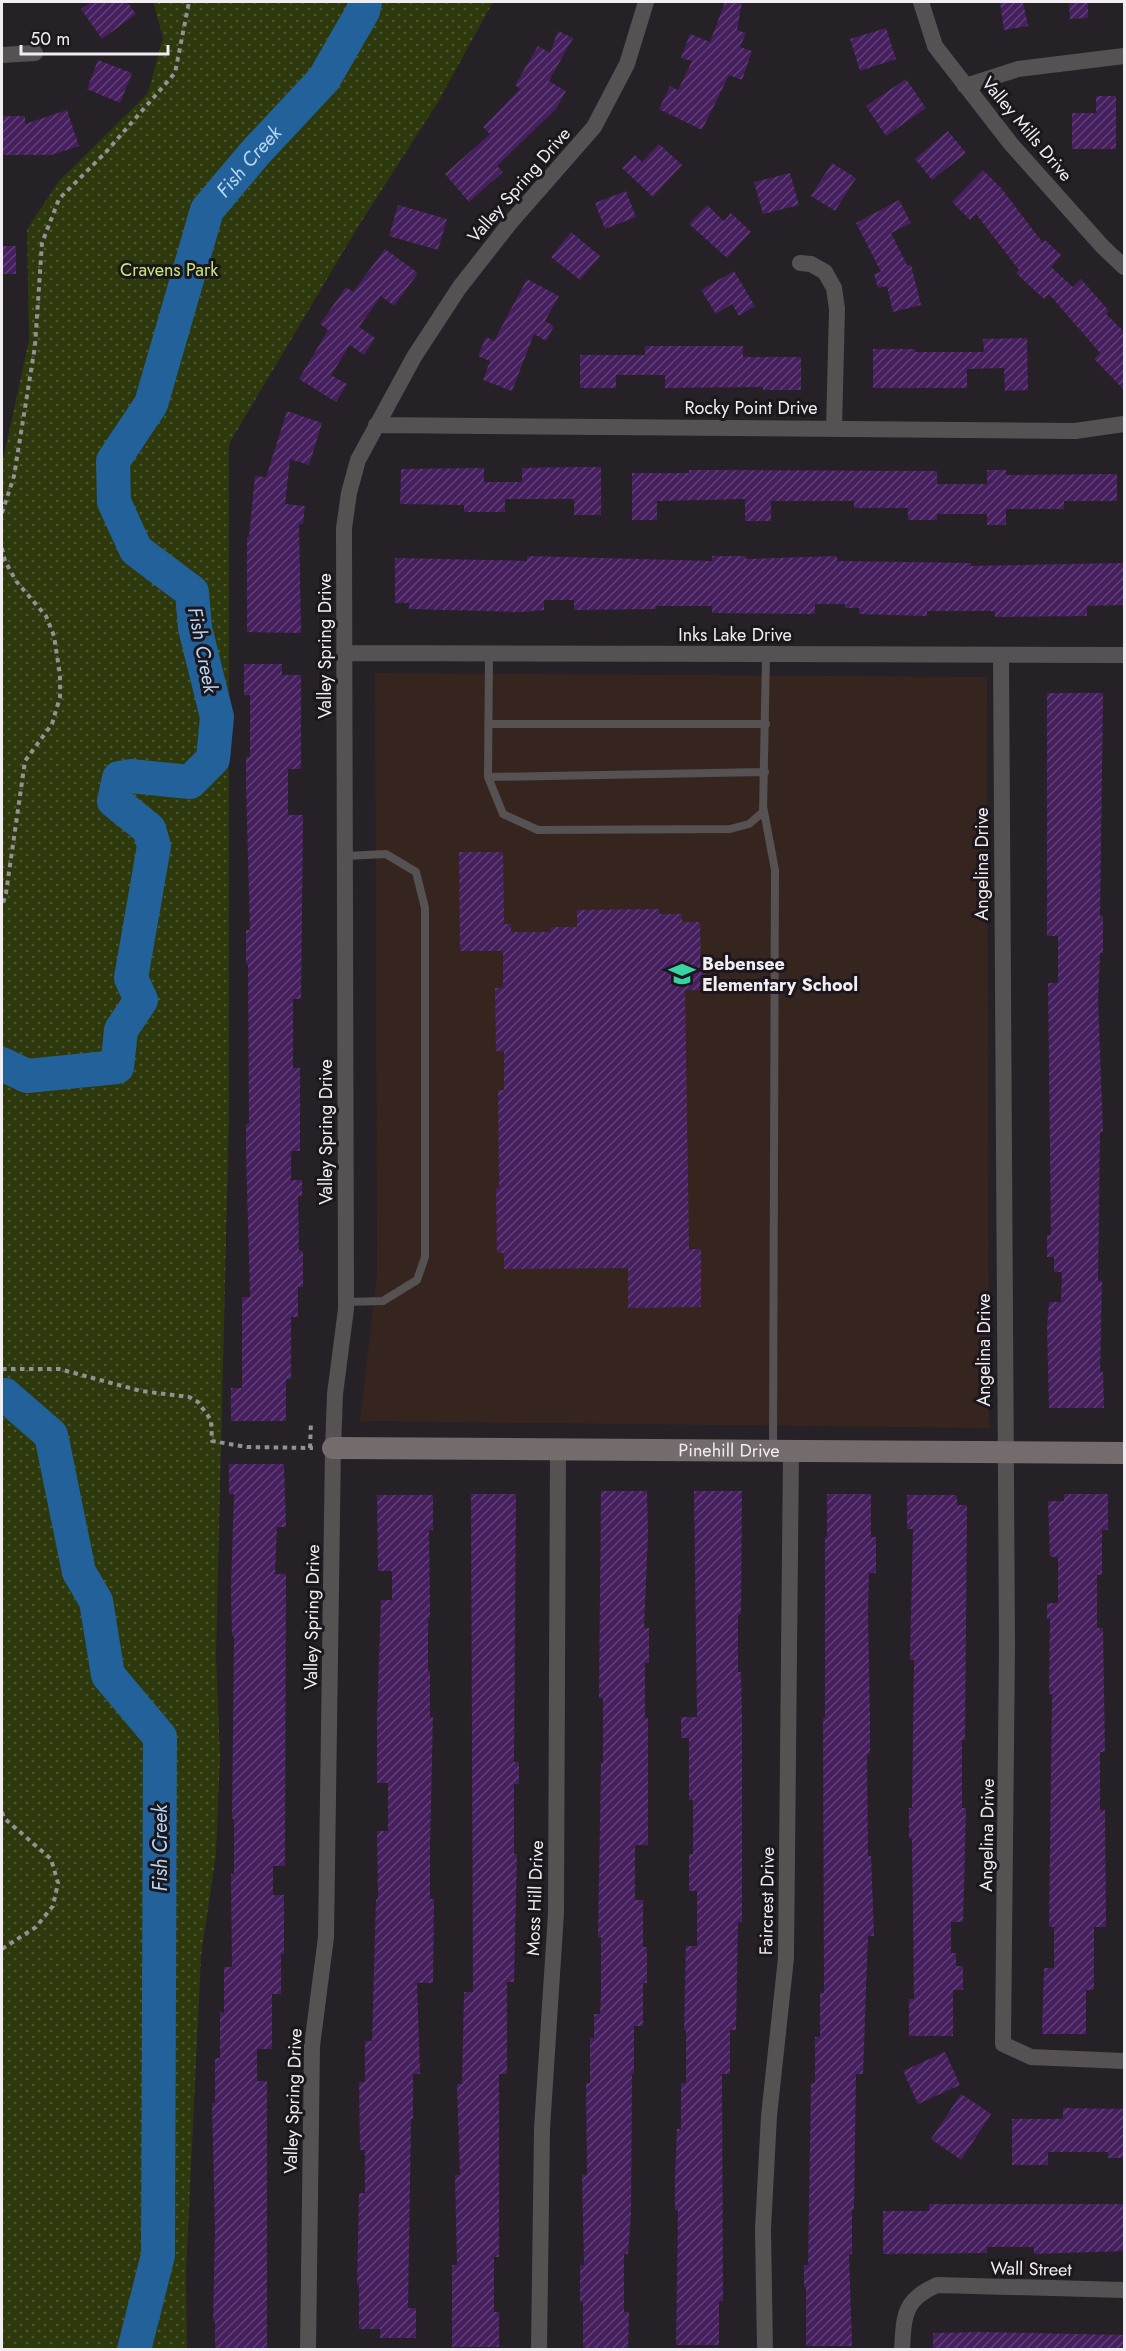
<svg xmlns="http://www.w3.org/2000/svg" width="1126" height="2351" font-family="Jost,sans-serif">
<defs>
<pattern id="park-dots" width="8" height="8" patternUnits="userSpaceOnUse" patternTransform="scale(1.5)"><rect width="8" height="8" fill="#2d390d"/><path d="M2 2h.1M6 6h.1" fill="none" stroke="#4c5631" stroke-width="1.8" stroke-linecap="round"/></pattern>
<pattern id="building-hatch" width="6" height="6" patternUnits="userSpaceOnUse" patternTransform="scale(1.5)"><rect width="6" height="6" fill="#461f5e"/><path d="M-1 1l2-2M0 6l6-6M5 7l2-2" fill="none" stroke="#614076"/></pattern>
</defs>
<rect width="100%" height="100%" fill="#262027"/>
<!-- education -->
<path fill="#36251e" d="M375,673L987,677L989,1428L360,1421L377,1272Z"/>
<!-- park -->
<path fill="url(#park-dots)" d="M153,2H493L438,102L356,230L229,444V1116L216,1655L220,1755L216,1855L201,1956L186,2272L187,2349H2V464L29,340L27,229L59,181L148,93L163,37Z"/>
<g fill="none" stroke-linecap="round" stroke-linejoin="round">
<!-- river -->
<g stroke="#22619a" stroke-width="34">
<path id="s1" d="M2,1064L27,1076L117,1067L121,1030L141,1000L131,978L154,846L149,829L114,801L119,778L131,776L190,782L213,759L217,717L195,628L192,592L136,550L114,502L113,461L151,404L207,210L255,153L324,79L363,11L365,2"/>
<path d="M2,1395H5L51,1435L79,1572L96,1601L108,1675L160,1737L158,2255L134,2350"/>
</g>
</g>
<!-- building -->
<path fill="url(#building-hatch)" d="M91,2H127L136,14L102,39L81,9Z
M725,2H742L737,30L746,33L740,47L752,51L742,80L729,75L702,130L659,109L670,86L678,90L692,61L681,58L690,34L710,42Z
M1000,2H1023L1028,26L1004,30Z
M1069,2H1088V18L1070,19Z
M886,28L896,59L860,71L850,39Z
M558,31L573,38L549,81L566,91L556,109L497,166L503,172L469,202L445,174L490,134L483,127L520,89L515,85L538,46L550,53Z
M98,60L132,73L120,103L87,89Z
M906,79L926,108L886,136L866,106Z
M1096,96H1116V149H1072V113H1096Z
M67,110L79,146L51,155H2V116H25V124Z
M948,131L966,153L932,180L915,159Z
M659,144L682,165L653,197L622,168L635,155L642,162Z
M832,163L856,178L835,211L811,196Z
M983,170L1001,188L1043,243L1045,240L1061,255L1051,267L1073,287L1081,279L1109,311L1106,314L1125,333V391L1094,359L1100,353L1049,294L1044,299L1016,273L1019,270L976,214L970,220L952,202Z
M790,173L799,205L763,214L754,182Z
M626,191L636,217L605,229L595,203Z
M899,200L911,223L891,233L907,265H911L921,305L893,312L887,286L878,288L874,274L881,272L856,223Z
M398,205L447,219L438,250L389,236Z
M707,205L724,221L731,213L751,232L727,258L689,224Z
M571,232L600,256L580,280L551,257Z
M2,246H16V274H2Z
M385,249L418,273L394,306L381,296L359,327L375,338L364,355L350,345L331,375L347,384L336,402L299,379L328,330L320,324L346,287L353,292Z
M734,271L755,306L739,316L732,304L716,314L701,290Z
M527,279L559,296L545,321L554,326L546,341L534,334L512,391L483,380L490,361L478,356L486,337L494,341Z
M1027,338L1028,390L1005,391L1004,368L967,369V388H873V349H915V352H984L983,339Z
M645,346H743V357H801V390H763V387L665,388V375H616V388H580V355H645Z
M287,411L322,423L309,465L290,459L285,504L305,506L303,524H299L301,633L247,632V537H249L255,476L266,477Z
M574,467H601V515H574V499H505V512H464V505L400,504L401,469L484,468V482H522V468Z
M689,470L937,471V484H987V470H1006V475L1117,474V501H1064V509H1006V525H987V514H937V520H908V508H854V501H771V521H745V499L657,501V520H632V473H689Z
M527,556L712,561V556H746V559L837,556V561L971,563V566L1125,563V605L1087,606V616L995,617V611H927V616L859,614V608H845V604H815V614H799L712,613V606H656V609L574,610V600H544V610L521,612L409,609V603H395V558L527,561Z
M244,664H282V675H301V769H288V815H303L301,999H293V1068H300V1151H291V1180H302V1196H298L299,1251H303V1287H298V1317H291V1379H286V1421H231V1388H242V1297H250L246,1151V1124H249L248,964H246V930H250L246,786V757H250V695H244Z
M1047,693H1103L1100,916H1103V953H1100L1098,1000L1103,1132H1100L1098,1281H1102L1100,1372H1103L1104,1408H1049L1047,1327L1049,1302H1061L1062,1272H1054V1257H1047V1235H1051L1048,983H1058V936H1047Z
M459,852H503L504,924H511V932H551V927H577V910L659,909V914H682V922H700L701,971H705L706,990H685L689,1249H701V1307L628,1308V1268L504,1269V1253H497L496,1188H499L498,1090H504V1051H496L495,988H503V951H460Z
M229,1464H284L286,1527H277L275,1574H286L285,1866H273V1895H284V1954H281V1994H272V2049H257V2081H267V2349H215V2322H213L215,2231L212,2103H215V2058H220V2012L224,2013V1967H232L231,1874H234V1819H232L234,1636H232L231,1589L234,1494H229Z
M601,1491H647L648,1535L644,1628H649V1663H645V1718H648V1845H635V1900H643V1947H647V1983H643V2026H634V2074H632L631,2212L628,2254H624V2312H629L628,2348H583V2302H580V2265H584L582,2175H587L586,2083H590V2038H594V2014H600L601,1993V1937H598L601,1763H603V1698H599Z
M694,1491H742L741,1614H738V1672H741L742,1717V1922H738L736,2030H730V2074H722L723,2301H719V2345H676L678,2210H675V2176L677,2129H681V2083H686V2030H684L686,1946H697V1891H689V1854H693V1800H689V1738H681V1717H697Z
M471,1494H516L514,1762H519V1784H514V1854H517L514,1982H507V2074H499V2257H494V2312H499V2347H452V2265H457L455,2175H460L457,2084H462L464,1992H473Z
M827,1494H871V1537H876V1573H869L868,1614L870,1718V1754H867L868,1856H871L874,1936H868L863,2074H856L854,2210H852V2254H849L852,2346H806V2287H804V2265H808L811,2083H815V2037H820V1993H824L823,1718H825V1537H827Z
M1064,1494H1108V1530H1102V1575H1097V1628H1103L1105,1752H1100V1810H1105L1106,1927H1094V1990H1086V2034H1042L1044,1968H1054V1927H1049L1052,1694H1049L1050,1619H1047V1603H1058V1557H1050L1048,1501H1064Z
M377,1495H433V1530H429L430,1618H428V1671H430V1717H433L430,1845V1899H434L433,1983H417L420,2074H413V2119H411L408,2308H416V2338H380V2329H359V2285H357L359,2193H365V2150H360L359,2082H365V2041H372L376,1899H378L377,1831H388V1783H377V1717L381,1600H392V1571H378Z
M907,1495H957V1505H967L965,1740H962V1808H966L963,1922H951V1953H956V1966H963V1990H953V2036H909V1999H914L912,1838H909V1808H912L914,1660H910L913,1529H907Z
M945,2052L960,2085L918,2104L903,2071Z
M961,2094L991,2114L961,2160L931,2139Z
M1063,2108L1125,2109V2158H1108V2152H1048V2165H1012V2119H1063Z
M929,2204H1125V2251L1034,2254V2247H987V2253L883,2254V2211H929Z
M979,2332L1125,2335V2349H933V2333Z"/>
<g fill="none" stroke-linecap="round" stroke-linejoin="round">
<!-- path -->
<path stroke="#959096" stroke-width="4" stroke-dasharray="4.5 4.5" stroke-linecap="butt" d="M2,513L14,476L35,346L42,243L59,199L106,152L175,73L189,2
M2,548L5,561L16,581L46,616L54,636L60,675V697L52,724L25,761L6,893L2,907
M2,1369H59L141,1391L189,1397L198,1402L211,1420L212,1441L247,1447L313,1448
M310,1448L311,1422
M2,1812L4,1818L51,1859L58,1883L53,1906L36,1927L2,1949"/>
<!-- lane -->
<path stroke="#565152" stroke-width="8" d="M489,654L488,777L503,814L538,830L730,829L749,824L763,812L766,655
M490,724H766
M488,777L765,772
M763,806L775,870L773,1451
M346,856L386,854L416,872L425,908V1257L417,1280L383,1301L346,1302"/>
<!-- street -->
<path stroke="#565152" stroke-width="16" d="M921,2L935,46L1011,144L1102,246L1124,267
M2,55L35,53
M965,86L1018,69L1124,56
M800,263L811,264L825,272L834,288L837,309L834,429
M376,425L1075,431L1124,424
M345,653L1124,655
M1001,656L1007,1645L1003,2044L1031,2057L1124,2061
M308,2350L312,2046L326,1937L333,1448L335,1394L346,1309L344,528L349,493L358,460L414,357L459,288L510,223L594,127L627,64L646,2
M539,2350L542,2129L556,1913L558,1448
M765,2350L763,2229L769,2116L786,1958L791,1451
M902,2350C904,2316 903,2300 937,2285L1124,2290"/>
<!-- secondary -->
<path stroke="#736b6c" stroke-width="22" id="s2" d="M333,1448L1124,1453"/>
</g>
<!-- icons -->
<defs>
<g id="school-bare" transform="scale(2.07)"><path d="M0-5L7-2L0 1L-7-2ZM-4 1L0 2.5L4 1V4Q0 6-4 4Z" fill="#39d4a5" stroke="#1c161d" stroke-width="2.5" paint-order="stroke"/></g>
</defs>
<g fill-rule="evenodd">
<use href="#school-bare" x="682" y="974"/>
</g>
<g text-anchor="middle" stroke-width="6" stroke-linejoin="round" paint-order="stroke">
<!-- street labels -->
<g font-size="18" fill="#f1edf2" stroke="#1c161d">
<text transform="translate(1027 129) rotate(50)" y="6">Valley Mills Drive</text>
<text transform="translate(519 185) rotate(-49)" y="6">Valley Spring Drive</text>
<text x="751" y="414">Rocky Point Drive</text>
<text x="735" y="641">Inks Lake Drive</text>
<text transform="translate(325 646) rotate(-90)" y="6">Valley Spring Drive</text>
<text transform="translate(982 864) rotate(-90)" y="6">Angelina Drive</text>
<text transform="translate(326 1132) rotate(-90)" y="6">Valley Spring Drive</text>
<text transform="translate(984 1350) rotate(-90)" y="6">Angelina Drive</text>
<text dy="6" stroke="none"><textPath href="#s2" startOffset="396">Pinehill Drive</textPath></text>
<text transform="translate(312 1617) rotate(-89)" y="6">Valley Spring Drive</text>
<text transform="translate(987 1835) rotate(-89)" y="6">Angelina Drive</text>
<text transform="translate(535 1898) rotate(-88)" y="6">Moss Hill Drive</text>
<text transform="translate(767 1901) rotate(-89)" y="6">Faircrest Drive</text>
<text transform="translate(293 2101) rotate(-88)" y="6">Valley Spring Drive</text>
<text transform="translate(1031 2269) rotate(1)" y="6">Wall Street</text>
</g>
<!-- park labels -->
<g font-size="18" fill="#c7e87b" stroke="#1c161d">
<text x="169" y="276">Cravens Park</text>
</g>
<!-- poi labels -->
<g font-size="18" font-weight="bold" fill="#f1edf2" stroke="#1c161d" text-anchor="start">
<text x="702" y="970">Bebensee<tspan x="702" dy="21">Elementary School</tspan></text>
</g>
<!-- water labels -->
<g font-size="20" font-style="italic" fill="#b6d6f6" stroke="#1c161d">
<text dy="7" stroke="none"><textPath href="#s1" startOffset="1208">Fish Creek</textPath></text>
<text transform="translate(203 650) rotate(79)" y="7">Fish Creek</text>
<text transform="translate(160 1848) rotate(-90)" y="7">Fish Creek</text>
</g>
</g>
<!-- border -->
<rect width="1126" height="2351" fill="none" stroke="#f1edf2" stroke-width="6"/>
<!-- scale -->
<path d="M21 45v9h147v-9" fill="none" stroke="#f1edf2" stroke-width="3"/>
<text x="30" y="45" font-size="18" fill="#f1edf2" stroke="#1c161d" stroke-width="4.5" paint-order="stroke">50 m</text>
</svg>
